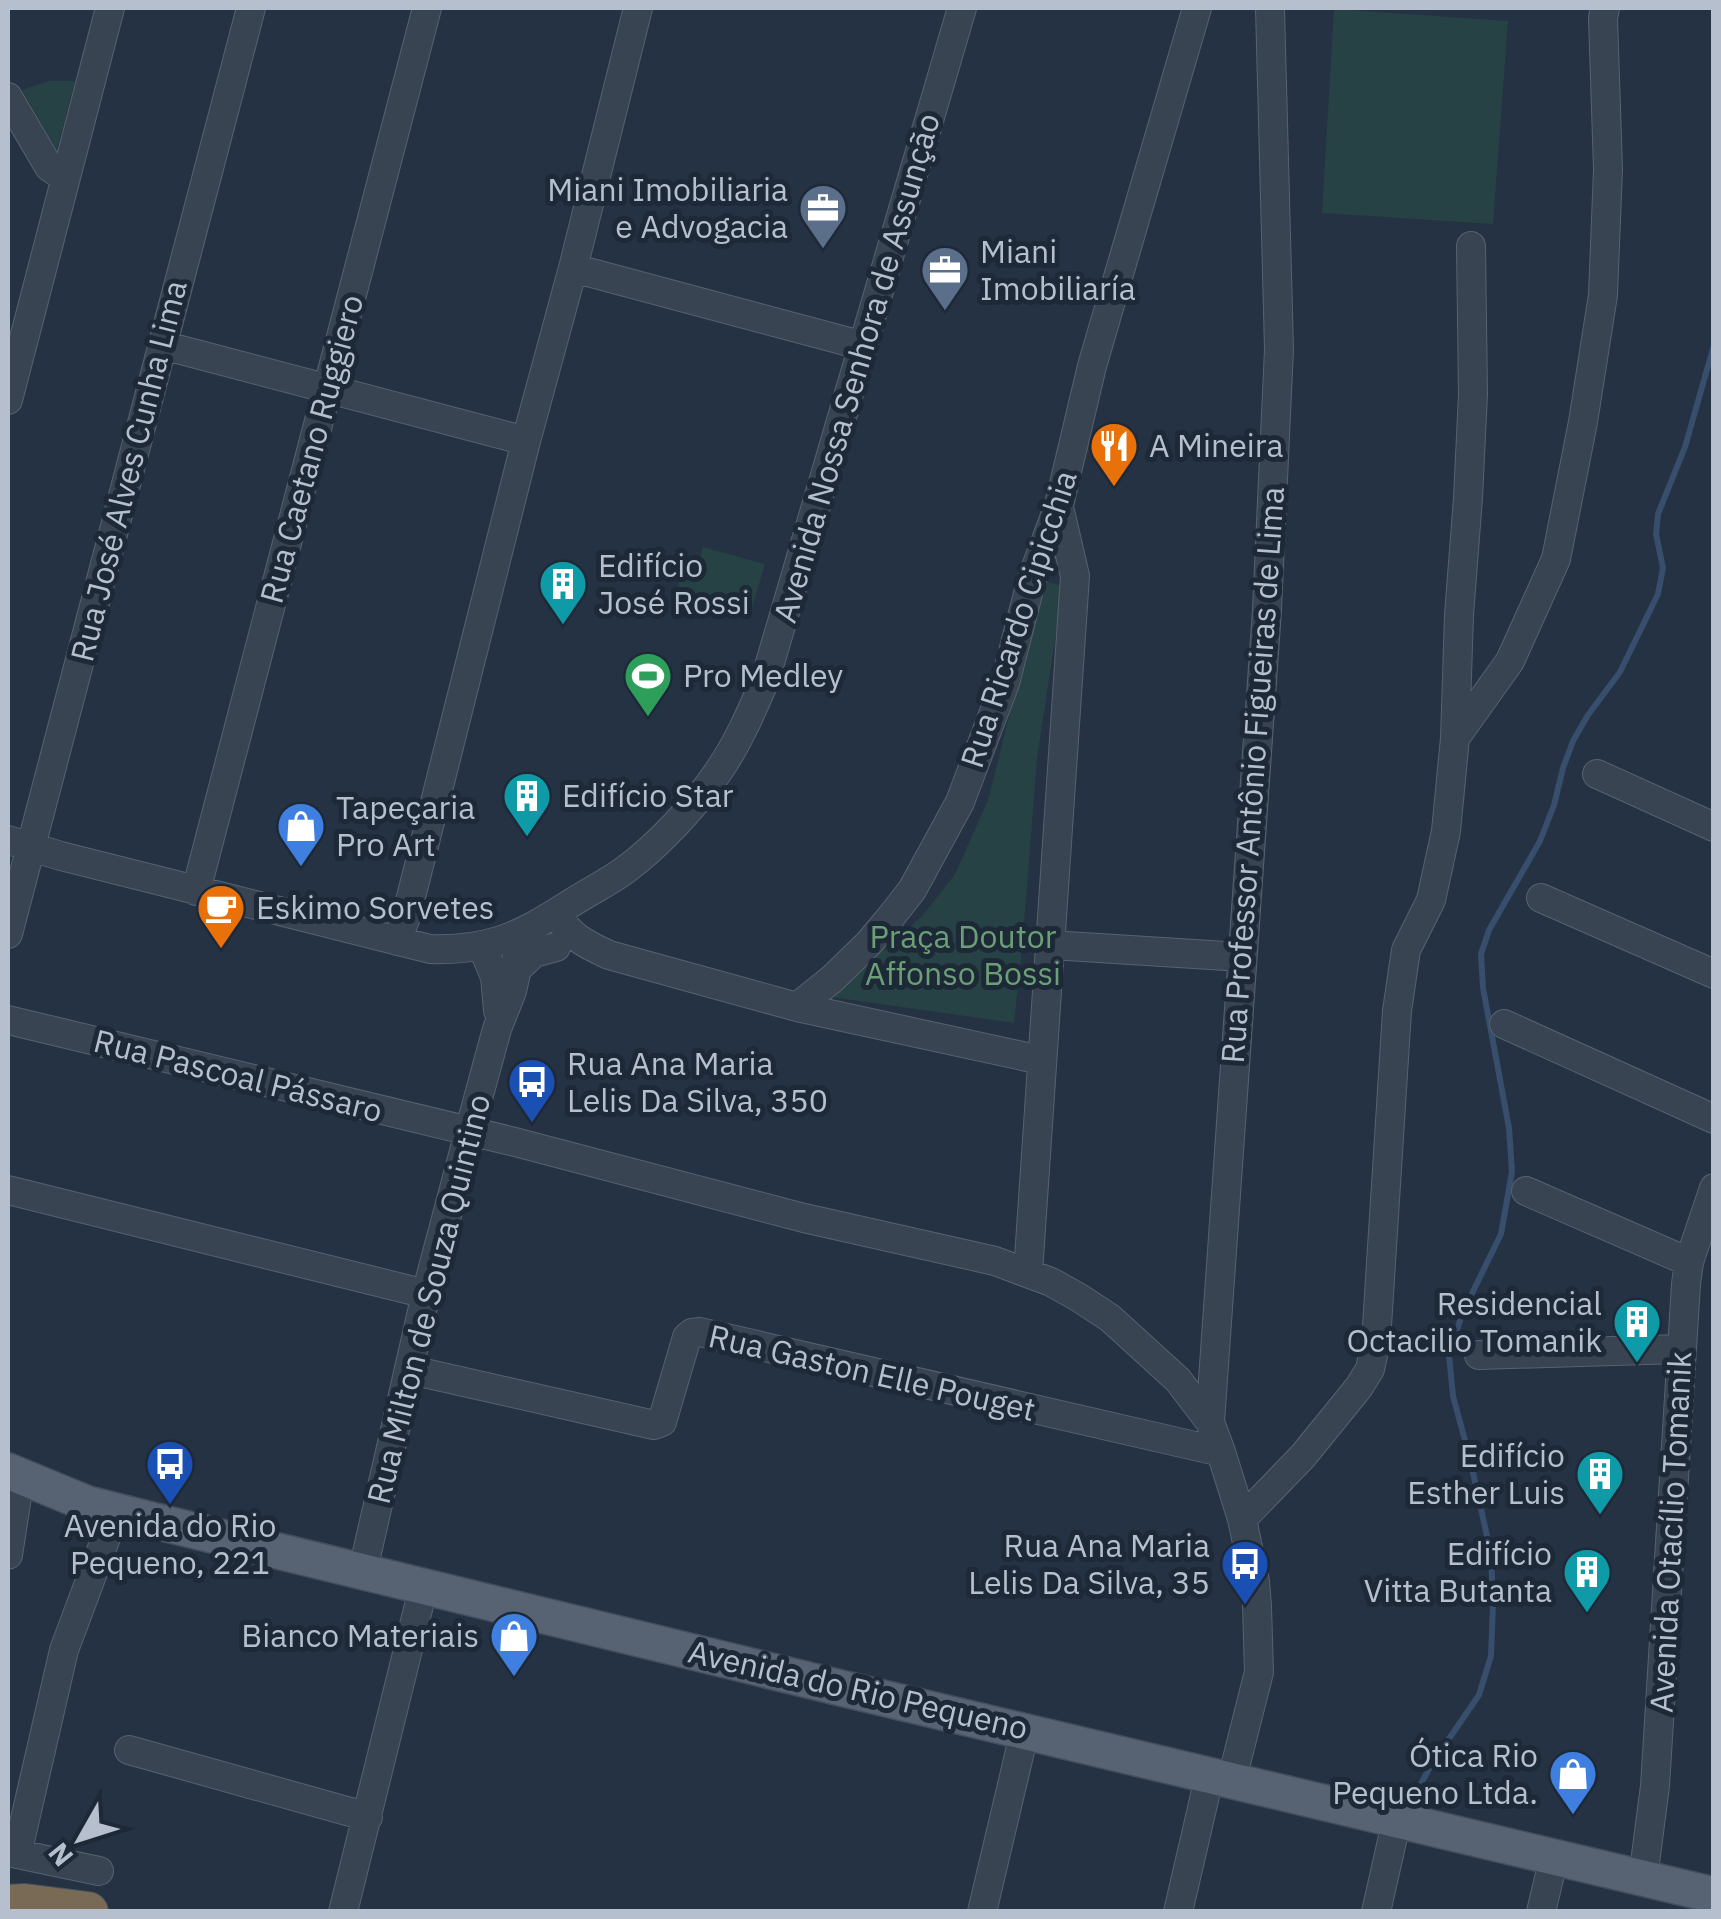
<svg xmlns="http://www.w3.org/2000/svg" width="1721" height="1919" font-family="'IBM Plex Sans',sans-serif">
<rect width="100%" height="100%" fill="#243243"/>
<!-- green -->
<path fill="#264244" d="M1334,9L1508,21L1493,224L1322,213Z
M49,81H75L57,150L22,90Z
M703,547L765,564L751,611L677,591L682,570L677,568L680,557L699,561Z
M1043,581L1063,586L1037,759L1022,949L1014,1023L831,997L923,915L955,874L988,800Z"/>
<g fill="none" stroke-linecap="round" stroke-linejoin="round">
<!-- stream -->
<path stroke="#374e6c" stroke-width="6" d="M1414,1797L1431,1765L1479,1695L1491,1656L1493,1604L1491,1554L1470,1459L1453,1396L1449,1355L1462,1314L1501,1234L1512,1172L1509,1128L1483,988L1481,954L1489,930L1540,841L1554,805L1563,768L1573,741L1588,715L1620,672L1658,594L1663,568L1656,534L1658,514L1685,447L1714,345"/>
<!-- minor casing -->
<g stroke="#576270" stroke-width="30">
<path id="minor" d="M8,97L49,167L65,178
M573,268L864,346
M162,345L526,441
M8,400L110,8
M1455,738L1510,661L1556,559L1583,422L1603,295L1608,169L1603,18L1605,8
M1597,774L1714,827
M8,840L61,856L430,949C454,950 475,948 498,941C525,933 549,917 573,902C590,891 609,882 625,870C659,845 697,804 720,769C739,741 752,710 765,680L962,8
M196,891L427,8
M1541,898L1714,974
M556,913C569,936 585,944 609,955L797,1007L1041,1060
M8,934L251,8
M397,941L406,917L526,441L573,268L638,8
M1051,945L1242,957
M482,946L495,977L498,1011
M517,969L534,953L556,947
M797,1007L832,979L869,943L890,918L912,890L960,802L1005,683L1032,578L1059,505L1092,366L1197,8
M8,1020L515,1142L804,1218L995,1261L1051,1282L1078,1297L1110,1318L1178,1380L1210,1422L1221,1452L1242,1519L1255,1581L1257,1606L1259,1672L1232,1779
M1504,1024L1714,1119
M8,1190L426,1294
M1526,1191L1689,1262
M1028,1273L1075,576L1059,507
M1479,1355L1680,1349
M411,1370L654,1425L662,1422L687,1337L692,1333L700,1332L1221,1452
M1210,1422L1267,610L1279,349L1270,8
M1242,1519L1303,1456L1359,1387L1370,1369L1376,1342L1397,1011L1406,950L1431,900L1446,831L1455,738L1459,615L1468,498L1473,394L1471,246
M8,1555L20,1477
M363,1570L426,1294L476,1106L497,1029L512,991L517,969L516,935
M129,1750L368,1817
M8,1852L99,1871
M17,1854L64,1650L116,1511
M1643,1878L1655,1786L1686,1284L1689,1262L1714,1188
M343,1912L424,1585
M982,1912L1025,1730
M1178,1912L1210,1774
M1376,1912L1397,1819
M1541,1912L1554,1857"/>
</g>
<!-- major casing -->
<g stroke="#434d5c" stroke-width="38">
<path id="major" d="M8,1471L88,1504L167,1524L849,1690L1714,1895"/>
</g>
<!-- highway casing -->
<g stroke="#444f5d" stroke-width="42">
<path id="highway" d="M8,1905L25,1904L88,1912"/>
</g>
<!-- minor -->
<use href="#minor" stroke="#394453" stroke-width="28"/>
<!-- major -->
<use href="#major" stroke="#576373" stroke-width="35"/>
<!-- highway -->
<use href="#highway" stroke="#796a55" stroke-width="40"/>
</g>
<!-- icons -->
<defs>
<g id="office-pin" transform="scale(2.5)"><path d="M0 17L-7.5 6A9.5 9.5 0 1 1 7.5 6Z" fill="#5c6f8a" stroke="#1e2938"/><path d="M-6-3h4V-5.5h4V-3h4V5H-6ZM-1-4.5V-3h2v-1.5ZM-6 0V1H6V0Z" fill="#fff"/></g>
<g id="restaurant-pin" transform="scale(2.5)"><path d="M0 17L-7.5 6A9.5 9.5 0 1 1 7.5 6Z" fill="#e8710a" stroke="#1e2938"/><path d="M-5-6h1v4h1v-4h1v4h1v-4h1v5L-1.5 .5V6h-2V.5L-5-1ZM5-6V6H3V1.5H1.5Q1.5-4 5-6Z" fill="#fff"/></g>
<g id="building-pin" transform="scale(2.5)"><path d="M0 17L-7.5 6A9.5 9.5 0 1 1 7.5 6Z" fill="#0f9aa8" stroke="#1e2938"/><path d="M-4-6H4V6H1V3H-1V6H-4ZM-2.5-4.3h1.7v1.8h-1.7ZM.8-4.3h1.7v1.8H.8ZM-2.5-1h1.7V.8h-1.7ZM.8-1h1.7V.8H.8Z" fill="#fff"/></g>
<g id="stadium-pin" transform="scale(2.5)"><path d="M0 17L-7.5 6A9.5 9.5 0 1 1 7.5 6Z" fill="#2e9e5b" stroke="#1e2938"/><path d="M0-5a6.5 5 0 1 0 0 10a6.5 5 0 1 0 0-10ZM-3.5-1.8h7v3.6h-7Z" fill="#fff"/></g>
<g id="shop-pin" transform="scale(2.5)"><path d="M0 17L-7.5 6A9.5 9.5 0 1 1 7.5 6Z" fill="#3f7fe0" stroke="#1e2938"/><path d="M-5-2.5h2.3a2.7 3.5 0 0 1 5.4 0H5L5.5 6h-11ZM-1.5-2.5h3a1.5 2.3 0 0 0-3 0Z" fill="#fff"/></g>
<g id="cafe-pin" transform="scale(2.5)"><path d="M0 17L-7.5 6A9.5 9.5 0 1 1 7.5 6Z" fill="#e8710a" stroke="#1e2938"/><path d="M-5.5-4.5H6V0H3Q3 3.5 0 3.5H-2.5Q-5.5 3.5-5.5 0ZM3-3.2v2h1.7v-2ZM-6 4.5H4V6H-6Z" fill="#fff"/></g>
<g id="bus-pin" transform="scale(2.5)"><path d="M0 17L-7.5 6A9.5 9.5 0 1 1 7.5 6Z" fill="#1a4fb4" stroke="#1e2938"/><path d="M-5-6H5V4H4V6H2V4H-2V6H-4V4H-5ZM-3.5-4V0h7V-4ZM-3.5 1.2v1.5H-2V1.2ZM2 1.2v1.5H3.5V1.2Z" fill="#fff"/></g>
</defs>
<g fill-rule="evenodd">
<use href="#office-pin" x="823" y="208"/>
<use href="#office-pin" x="945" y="270"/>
<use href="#restaurant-pin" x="1114" y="446"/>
<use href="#building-pin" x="563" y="584"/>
<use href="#stadium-pin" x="648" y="676"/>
<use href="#building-pin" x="527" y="796"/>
<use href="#shop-pin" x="301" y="826"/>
<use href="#cafe-pin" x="221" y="908"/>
<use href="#bus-pin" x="532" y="1082"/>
<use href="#building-pin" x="1637" y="1322"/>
<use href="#bus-pin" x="170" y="1464"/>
<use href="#building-pin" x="1600" y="1474"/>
<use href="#bus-pin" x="1245" y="1564"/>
<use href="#building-pin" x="1587" y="1572"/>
<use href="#shop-pin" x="514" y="1636"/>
<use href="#shop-pin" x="1573" y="1774"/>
</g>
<g text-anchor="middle" stroke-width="10" stroke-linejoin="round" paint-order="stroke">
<!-- poi labels -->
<g font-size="32" fill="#b6bfcd" stroke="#1e2938" text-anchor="start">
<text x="788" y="201" text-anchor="end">Miani Imobiliaria<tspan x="788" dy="37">e Advogacia</tspan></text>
<text x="980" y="263">Miani<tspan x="980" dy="37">Imobiliaría</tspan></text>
<text x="1149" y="457">A Mineira</text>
<text x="598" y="577">Edifício<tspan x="598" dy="37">José Rossi</tspan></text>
<text x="683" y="687">Pro Medley</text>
<text x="562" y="807">Edifício Star</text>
<text x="336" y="819">Tapeçaria<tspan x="336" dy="37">Pro Art</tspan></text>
<text x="256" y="919">Eskimo Sorvetes</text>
<text x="567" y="1075">Rua Ana Maria<tspan x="567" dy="37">Lelis Da Silva, 350</tspan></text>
<text x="1602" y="1315" text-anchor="end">Residencial<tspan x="1602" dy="37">Octacilio Tomanik</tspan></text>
<text x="1565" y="1467" text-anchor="end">Edifício<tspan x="1565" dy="37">Esther Luis</tspan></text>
<text x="170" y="1537" text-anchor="middle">Avenida do Rio<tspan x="170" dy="37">Pequeno, 221</tspan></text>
<text x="1210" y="1557" text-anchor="end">Rua Ana Maria<tspan x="1210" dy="37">Lelis Da Silva, 35</tspan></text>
<text x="1552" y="1565" text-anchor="end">Edifício<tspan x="1552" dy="37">Vitta Butanta</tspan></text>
<text x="479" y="1647" text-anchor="end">Bianco Materiais</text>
<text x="1538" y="1767" text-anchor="end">Ótica Rio<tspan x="1538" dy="37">Pequeno Ltda.</tspan></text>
</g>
<!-- street labels -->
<g font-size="32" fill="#b6bfcd" stroke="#1e2938">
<text transform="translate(857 368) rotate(-74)" y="11">Avenida Nossa Senhora de Assunção</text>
<text transform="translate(312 449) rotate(-75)" y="11">Rua Caetano Ruggiero</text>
<text transform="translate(129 471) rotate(-76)" y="11">Rua José Alves Cunha Lima</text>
<text transform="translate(1019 619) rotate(-72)" y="11">Rua Ricardo Cipicchia</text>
<text transform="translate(1253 775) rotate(-86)" y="11">Rua Professor Antônio Figueiras de Lima</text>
<text transform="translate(238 1076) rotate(14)" y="11">Rua Pascoal Pássaro</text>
<text transform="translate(429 1299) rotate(-76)" y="11">Rua Milton de Souza Quintino</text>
<text transform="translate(872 1373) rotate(13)" y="11">Rua Gaston Elle Pouget</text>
<text transform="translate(1671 1532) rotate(-87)" y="11">Avenida Otacílio Tomanik</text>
<text transform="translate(858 1690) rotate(13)" y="11">Avenida do Rio Pequeno</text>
</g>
<!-- park labels -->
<g font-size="32" fill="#6b9f76" stroke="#1e2938">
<text x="963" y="948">Praça Doutor<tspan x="963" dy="37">Affonso Bossi</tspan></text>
</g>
</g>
<!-- border -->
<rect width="1721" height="1919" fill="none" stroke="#b6bfcd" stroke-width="20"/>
<!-- north arrow -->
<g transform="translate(80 1839) rotate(231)" stroke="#1e2938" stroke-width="8" paint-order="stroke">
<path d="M0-8L18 38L0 25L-18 38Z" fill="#b6bfcd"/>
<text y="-15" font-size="28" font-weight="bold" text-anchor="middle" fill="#b6bfcd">N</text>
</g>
</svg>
